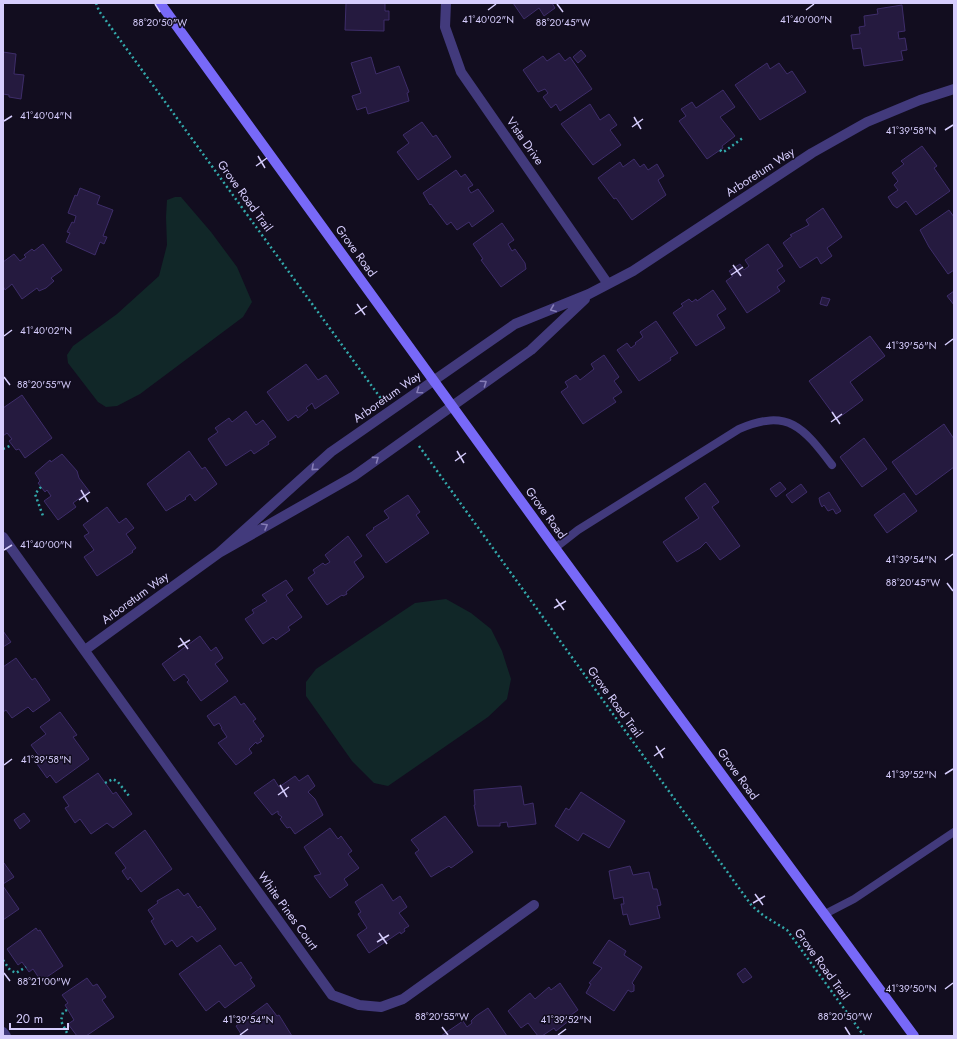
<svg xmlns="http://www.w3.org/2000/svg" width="957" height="1039" font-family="Jost,sans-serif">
<rect width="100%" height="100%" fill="#120d1f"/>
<!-- green -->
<path fill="#112728" d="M175,197H181L211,232L237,267L252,302L243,317L140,394L117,406L106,407L98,402L68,363L67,355L73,346L117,314L159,276L167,245L166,217L167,200Z
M446,599L471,613L491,629L502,651L511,679L507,699L488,717L388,786L374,783L352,761L306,696V682L316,669L415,603Z"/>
<!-- building -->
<path fill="#251a3f" stroke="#3e2d6a" d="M346,3H385V11H389V20H384V31L345,30Z
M513,3H552L555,8L544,16L539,8L524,19Z
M902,5L905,31L898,32L899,39L905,38L907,50L901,51L903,60L864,66L861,48L853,49L851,35L860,34L859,27L865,26L864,16L878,14L877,9Z
M581,50L586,56L578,63L573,57Z
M3,52L16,54L14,74L24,75L21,99L9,97V95L3,94Z
M559,53L565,61L570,57L592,89L560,111L556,104L551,108L543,97L548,93L545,89L538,92L523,70L543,56L547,61Z
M371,57L376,74L399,66L409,92L407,93L409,101L368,114L366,107L357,110L352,96L361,93L351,63Z
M767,63L770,69L779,63L787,74L792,71L806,92L760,120L735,85Z
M723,90L735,107L720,117L735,136L722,146L723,148L707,159L679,121L686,116L681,109L692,102L696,108Z
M590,104L600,120L609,114L617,125L610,130L621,145L593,165L561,124Z
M422,122L433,137L436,135L451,157L418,180L397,152L409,143L403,135Z
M922,146L937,166L934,168L950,191L916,215L906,201L897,208L893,205L888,197L898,190L894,185L898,181L892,173L904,164L901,161Z
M634,159L640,167L644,164L648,170L657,164L664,176L658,180L666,195L632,220L616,198L614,199L598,178L620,162L623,167Z
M456,170L461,177L465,174L473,185L468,188L471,193L478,189L494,211L472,227L469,222L457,230L451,222L447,225L431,204L430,205L423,193Z
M80,188L100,196L97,204L113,210L103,236L107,237L104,244L100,242L95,255L66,242L70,233L67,232L72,222L74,223L76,216L68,213L75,195L77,196Z
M823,208L842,237L827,248L832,256L821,264L817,257L800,268L783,243L792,236L790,235L809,225L806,220Z
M949,210L954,217V270L948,274L929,247L920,230Z
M502,223L514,240L508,244L512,251L515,249L525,263L526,269L501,287L481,260L483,259L473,244Z
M43,244L62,270L51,278L54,281L46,288L39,291L37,288L22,299L12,284L5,290L3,286V262L14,254L20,261L26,257L24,255L32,249L34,251Z
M768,244L783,266L777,270L785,281L777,287L780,291L747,313L726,281L733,276L729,271L740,264L744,270L749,266L745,260Z
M713,290L726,309L717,315L725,328L696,346L673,313L683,306L681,304L689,299L692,302L696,299L697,301Z
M954,291V305L947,296Z
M822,297L830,299L827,306L820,304Z
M656,321L678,353L670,358L671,360L639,381L617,350L627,343L631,348L636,344L635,343L643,337L640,332Z
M870,336L885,356L850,382L863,400L837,419L809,381Z
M604,355L619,377L614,381L622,392L613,398L616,402L583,424L561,392L568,387L565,382L576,375L580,380L594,369L591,364Z
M306,364L318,380L326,375L339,393L315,409L312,403L306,408L308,410L298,418L296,415L288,421L267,392Z
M22,395L52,438L25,458L19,449L16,450L9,441L12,439L7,433L3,436V408Z
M246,411L256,425L263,420L276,437L268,442L269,444L254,454L251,450L226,466L208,439L218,432L215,428L229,418L232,422Z
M944,424L954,439V467L916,495L892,462Z
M864,438L887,469L862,487L840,457Z
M189,451L202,469L205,467L217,484L195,501L190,494L185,498L186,499L166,511L147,484Z
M62,454L77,471L79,478L89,491L73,503L76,507L58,520L44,501L51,496L47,490L45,492L38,483L40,481L35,473L50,460L51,462Z
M780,482L786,489L776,497L770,489Z
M705,483L719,502L712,507L740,546L720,560L706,542L700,548L677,562L663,542L699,518L685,498Z
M801,484L807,492L792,503L786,495Z
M829,492L841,511L836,514L833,509L828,511L824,505L822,507L820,503L819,498Z
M904,493L917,511L887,533L874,515Z
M408,495L420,512L416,515L429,533L386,563L366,535L374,529L373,528L389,518L384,511Z
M107,507L119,523L126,518L134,528L126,534L136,548L132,551L133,552L97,576L84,557L94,550L84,536L89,533L83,525Z
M348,536L362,556L354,562L364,577L346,592L347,594L343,596L342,595L327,605L308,578L315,573L313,570L323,563L325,565L330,562L325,555Z
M286,580L293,590L286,595L302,617L288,627L290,630L276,640L273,637L263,644L245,619L254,613L252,610L267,601L262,595Z
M3,631L11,642L3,647Z
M200,636L211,651L216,647L223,658L215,664L228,681L201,701L187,682L189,680L184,674L174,681L162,664Z
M16,658L32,680L35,678L50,700L33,712L28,707L12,718L6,710L3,712V667Z
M235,696L241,705L244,703L256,719L253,721L264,736L260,739L262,741L257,744L256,742L249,749L252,753L236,765L218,743L227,737L221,728H222L219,723L214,726L207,716Z
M60,712L77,735L73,737L89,759L56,783L50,775L47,778L37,764L42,760L31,745L46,734L40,727Z
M98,773L113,794L116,792L132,814L113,828L107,823L91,834L80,819L75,823L65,808L69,806L63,797Z
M308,775L315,786L308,792L315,799L323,815L295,834L290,827L287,828L280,819L282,817L278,814V811L272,815L254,793L274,779L279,787L295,776L299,781Z
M521,786L524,805L533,803L536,824L508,827L507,822L500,823V826H478L474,805H475L474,790Z
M581,792L625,821L609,848L583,833L578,841L555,826L566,808L569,810Z
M24,813L30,821L20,829L14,820Z
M445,816L473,852L451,868L449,866L431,877L415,853L419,850L411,840Z
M330,828L338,839L341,836L352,851L348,854L359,868L344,879L348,885L330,898L314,876L321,874L304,847Z
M145,830L172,869L141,892L130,877L128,880L122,871L126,868L115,853Z
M4,863L14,877L3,884V864Z
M630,866L633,875L649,872L653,889H657L661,905L657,906L660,918L630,925L627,914L623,915L621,904H624L623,897L614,899L609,871Z
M382,884L393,901L400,896L407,907L399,913L409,926L404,929L405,931L401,934L400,932L369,953L357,935L367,928L358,914L361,912L355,902Z
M3,886L19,909L3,920Z
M178,889L184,896L188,893L198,908L200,906L216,929L197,942L192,936L177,947L172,940L165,945L151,921L154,919L148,910L158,903L157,901Z
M36,928L38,931L40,930L63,966L41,981L33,969L29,972L22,962L18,965L7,949Z
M609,940L626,951L624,955L642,967L632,983L634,985V991L631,992L628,990L614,1011L586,993L591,984L589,983L602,968L593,963Z
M220,945L235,966L241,962L252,978L250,979L255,986L225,1008L219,1001L206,1011L179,974Z
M745,968L752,977L743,983L737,974Z
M87,978L93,986L97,984L106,997L102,1000L114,1017L86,1036H77L68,1024L74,1020L65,1005L68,1003L62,995Z
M560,983L578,1010L568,1017L570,1020L556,1031L554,1028L542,1036H538L528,1023L521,1028L508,1011L530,993L535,999L549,987L551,990Z
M267,1003L277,1016L279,1015L292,1036H239L241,1034L236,1026Z
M488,1008L507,1036H441L463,1021L467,1027L472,1023L471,1021L476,1016Z"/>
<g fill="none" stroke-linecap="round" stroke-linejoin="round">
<!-- path -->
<path stroke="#33a9ab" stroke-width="2.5" stroke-dasharray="2 3" stroke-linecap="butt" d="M96,3L99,11L382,400
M720,150L722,152L725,151L744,137
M419,446L752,906L764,916L787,930L864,1036
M3,449L12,445
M41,487L35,494L43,516
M105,783L113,779L118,782L129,796
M3,960L10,970L16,973L26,967
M67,1010L63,1012L61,1021L68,1035"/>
<!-- lane -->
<path stroke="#423a7c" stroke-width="8" d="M555,548L578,530L739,429C788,408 803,427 832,465
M825,914L854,899L954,832"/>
<!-- street -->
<path stroke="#423a7c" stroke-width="10" d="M446,3L445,27L461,72L608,284
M3,537L332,995L359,1005L381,1007L403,999L534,905
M219,553L331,452L515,324L589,294L633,271L812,153L867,122L920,100L954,89
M85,650L219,553L354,476L531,350L585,299
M3,1032L6,1036"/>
<!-- secondary -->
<path stroke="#7869f8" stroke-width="10" d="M160,3L555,548L914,1036"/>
</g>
<!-- one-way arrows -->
<defs><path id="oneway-chevron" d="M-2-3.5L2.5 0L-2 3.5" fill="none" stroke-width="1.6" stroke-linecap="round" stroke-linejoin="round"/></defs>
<g stroke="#857cb6">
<use href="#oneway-chevron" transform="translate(553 309) rotate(158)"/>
<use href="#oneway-chevron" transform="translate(484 383) rotate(-35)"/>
<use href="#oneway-chevron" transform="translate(419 391) rotate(145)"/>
<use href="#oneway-chevron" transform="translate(376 459) rotate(-36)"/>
<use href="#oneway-chevron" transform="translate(314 468) rotate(138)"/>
<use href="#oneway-chevron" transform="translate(265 526) rotate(-30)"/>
</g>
<!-- ticks -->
<path fill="none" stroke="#d6cdfd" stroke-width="1.5" d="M155,4L160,12M557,4L563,12M488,10L496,4M806,10L814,4M634,117L641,129M4,121L12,116M632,127L643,119M945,130L953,125M258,156L265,168M256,166L267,158M733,265L741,276M731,275L743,267M357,304L365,315M355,314L367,306M4,336L12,330M945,345L953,339M4,377L10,385M832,412L840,424M831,422L842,414M457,451L464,463M455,461L466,453M81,490L88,502M79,500L90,492M4,550L12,545M945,560L953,554M947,583L953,591M556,599L564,610M554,608L566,601M180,638L188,649M178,647L190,640M656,746L663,758M654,756L665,748M4,765L12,759M945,774L953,769M280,785L287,797M278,795L289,787M755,894L763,905M753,903L765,896M379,933L387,944M377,942L389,935M4,973L10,981M945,989L953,983M442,1027L448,1035M845,1027L850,1035M240,1035L248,1029M558,1035L566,1029"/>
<g text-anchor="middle" stroke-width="3" stroke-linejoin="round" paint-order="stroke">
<!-- street labels -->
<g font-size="12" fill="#d6cdfd" stroke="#120d1f">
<text transform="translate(525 141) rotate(55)" y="4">Vista Drive</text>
<text transform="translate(760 172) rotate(-33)" y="4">Arboretum Way</text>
<text transform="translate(245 196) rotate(54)" y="4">Grove Road Trail</text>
<text transform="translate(356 251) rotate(54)" y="4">Grove Road</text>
<text transform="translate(387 397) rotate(-35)" y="4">Arboretum Way</text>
<text transform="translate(546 513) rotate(54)" y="4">Grove Road</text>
<text transform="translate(135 598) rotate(-36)" y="4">Arboretum Way</text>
<text transform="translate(615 702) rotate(54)" y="4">Grove Road Trail</text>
<text transform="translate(738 774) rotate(54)" y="4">Grove Road</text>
<text transform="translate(288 911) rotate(54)" y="4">White Pines Court</text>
<text transform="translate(822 964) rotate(54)" y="4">Grove Road Trail</text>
</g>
</g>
<g font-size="10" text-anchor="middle" fill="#d6cdfd" stroke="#120d1f" stroke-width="3" stroke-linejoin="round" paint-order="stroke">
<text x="488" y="23">41°40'02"N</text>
<text x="806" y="23">41°40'00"N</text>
<text x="160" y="26">88°20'50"W</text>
<text x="563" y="26">88°20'45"W</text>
<text x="46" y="119">41°40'04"N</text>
<text x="911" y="134">41°39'58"N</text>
<text x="46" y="334">41°40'02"N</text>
<text x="911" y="349">41°39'56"N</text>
<text x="44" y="388">88°20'55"W</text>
<text x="46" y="548">41°40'00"N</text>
<text x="911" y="563">41°39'54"N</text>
<text x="913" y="586">88°20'45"W</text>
<text x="46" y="763">41°39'58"N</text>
<text x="911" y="778">41°39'52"N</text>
<text x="44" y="985">88°21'00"W</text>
<text x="911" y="992">41°39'50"N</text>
<text x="442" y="1020">88°20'55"W</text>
<text x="845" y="1020">88°20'50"W</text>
<text x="248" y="1023">41°39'54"N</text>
<text x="566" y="1023">41°39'52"N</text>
</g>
<!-- border -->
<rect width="957" height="1039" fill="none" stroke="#d6cdfd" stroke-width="8"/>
<!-- scale -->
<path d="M10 1023v6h58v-6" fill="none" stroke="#d6cdfd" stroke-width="2"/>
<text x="16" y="1023" font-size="12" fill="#d6cdfd" stroke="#120d1f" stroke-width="3" paint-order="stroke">20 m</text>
</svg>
